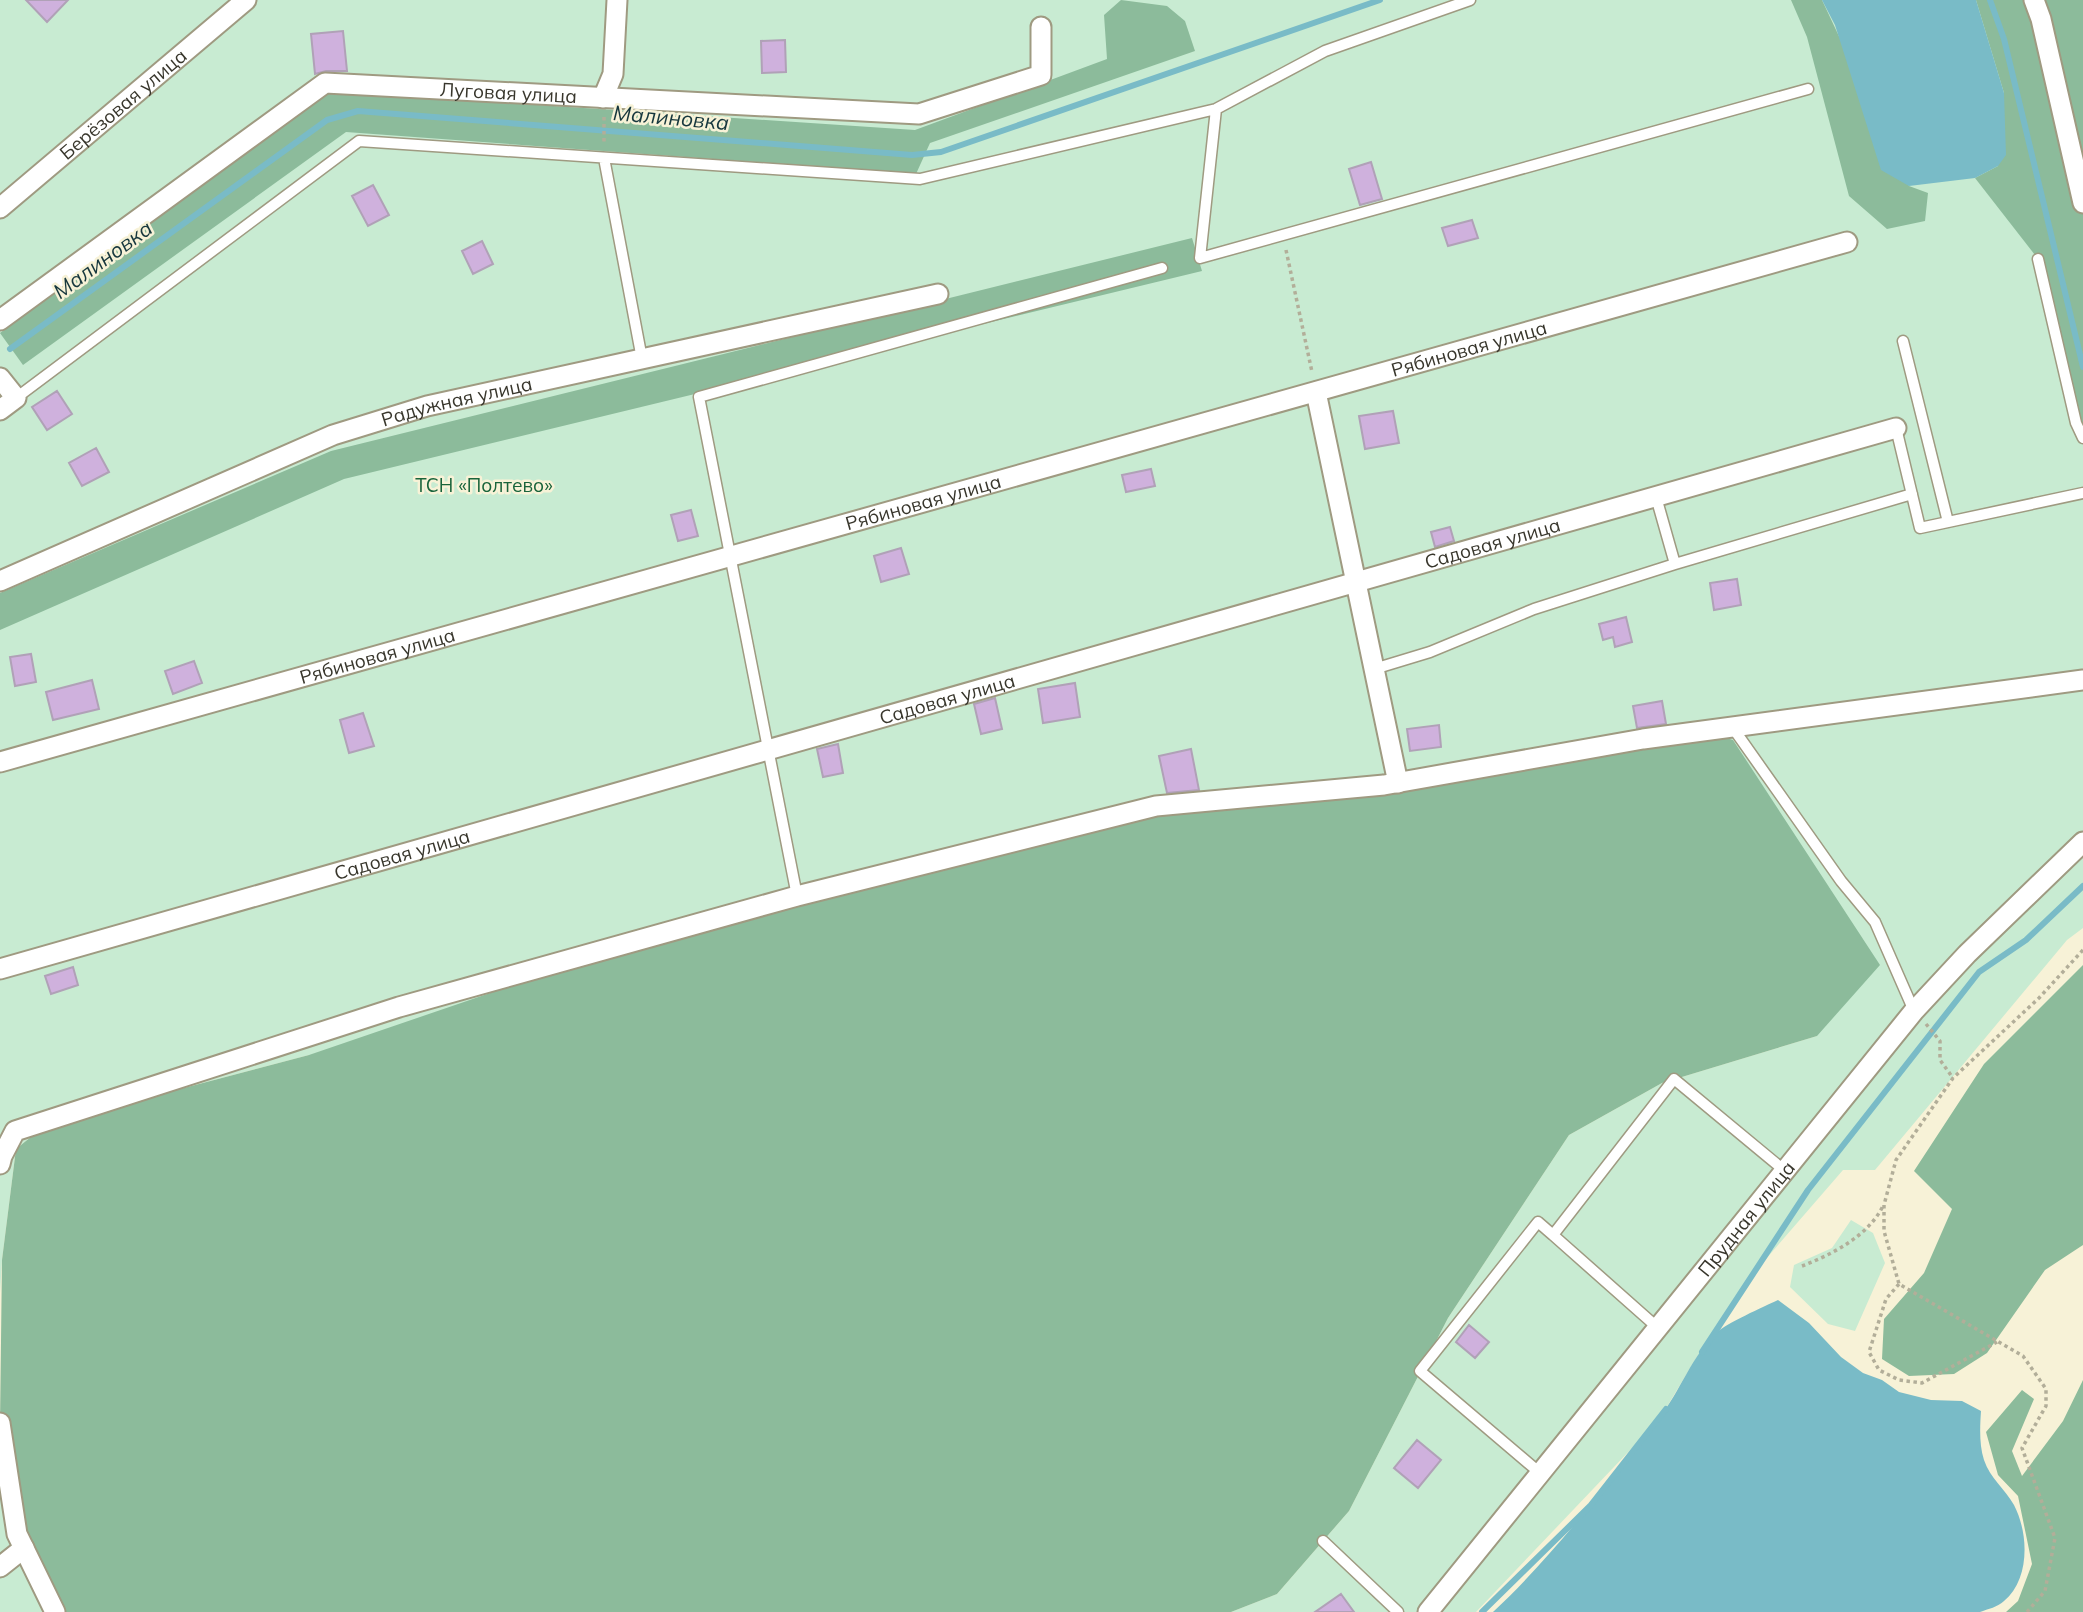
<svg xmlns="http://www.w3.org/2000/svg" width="2083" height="1612" font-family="Mulish,sans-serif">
<rect width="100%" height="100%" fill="#f7f2d7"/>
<!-- green -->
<path fill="#c8ebd2" d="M0,0H2083V928L2067,940L1875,1170H1843L1753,1274L1693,1363L1662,1415L1653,1426L1476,1612H1231L1277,1594L1349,1511L1448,1318L1569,1135L1662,1083L1817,1036L309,1055L47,1124L16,1149L2,1260L0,1293Z
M1851,1220L1873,1233L1885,1263L1855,1331L1828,1324L1790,1287L1794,1265L1832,1248Z
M0,1423L55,1612H0Z"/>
<!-- forest -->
<path fill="#8cbb9b" d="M1121,0L1167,6L1185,21L1195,51L930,143L916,174L346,132L23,365L0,333L328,91L915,130L1107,59L1104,15Z
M1791,0H1822L1909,186L1928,193L1925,221L1887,229L1849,196L1807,37Z
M1976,0H2083V441L2038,259L1975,178L1998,166L2004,93Z
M1192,238L1202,271L344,479L0,630V593L331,451Z
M1704,731L1733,740L1880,965L1817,1036L1662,1083L1569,1135L1448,1318L1349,1511L1277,1594L1231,1612H55L17,1534L0,1423L2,1260L16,1149L47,1124L309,1055L610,952L1042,837L1250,797Z
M2083,965V1245L2045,1270L1987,1353L1954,1374L1909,1376L1882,1359L1884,1319L1924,1273L1952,1209L1914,1171L1984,1064Z
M2083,1380V1612H2006L2018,1601L2032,1564L2018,1496L1998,1475L1986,1432L2022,1390L2034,1399L2012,1451L2022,1476L2063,1421Z"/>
<!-- water -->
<path fill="#79bbc7" d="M1822,0H1976L2004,93L2006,155L1998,166L1975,178L1909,186L1881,170L1835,25Z
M1778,1300L1809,1323L1841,1357L1863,1373L1882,1380L1899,1392L1931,1400L1962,1401L1981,1411C1980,1426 1979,1445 1984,1460C1990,1478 2005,1489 2014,1505C2029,1534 2030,1579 2004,1601C1998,1607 1988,1609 1980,1612H1493C1555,1554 1607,1484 1660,1417C1680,1391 1692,1356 1716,1333C1727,1323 1763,1307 1778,1300Z"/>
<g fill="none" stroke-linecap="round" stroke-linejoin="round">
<!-- stream -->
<path stroke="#79bbc7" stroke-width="6" d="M1990,0L2004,39L2083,367
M10,349L327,120L358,111L912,155L941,152L1380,0
M1702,1352L1808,1190L1979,972L2026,940L2083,886
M1482,1612L1590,1506L1666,1409"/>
</g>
<!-- building -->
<path fill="#cfb1dd" stroke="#b0a1b7" stroke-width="2" d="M26,0H68L47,22Z
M343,31L347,71H326L315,74L311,34Z
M785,40L786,72L762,73L761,41Z
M1371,162L1382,199L1360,205L1349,169Z
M373,185L389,215L368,226L352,196Z
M1472,220L1478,238L1448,246L1442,228Z
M482,241L493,264L473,274L462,251Z
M57,391L72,414L47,430L32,407Z
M1393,411L1399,443L1365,449L1359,416Z
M96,448L109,472L82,486L69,463Z
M1151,469L1155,486L1126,492L1122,475Z
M691,510L698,536L678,541L671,515Z
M1450,527L1454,541L1435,547L1431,532Z
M901,548L909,574L881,582L874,556Z
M1737,579L1741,605L1714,610L1710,583Z
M1626,617L1632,642L1615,647L1613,637L1603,640L1599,624Z
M31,654L36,682L15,686L10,657Z
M194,661L202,683L173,694L165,671Z
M92,680L99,709L53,720L46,692Z
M1075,683L1080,717L1043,723L1038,689Z
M995,698L1002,729L981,734L974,704Z
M1662,701L1666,724L1637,728L1633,706Z
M363,713L374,746L349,753L340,720Z
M1439,725L1441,747L1410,751L1407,729Z
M838,744L843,773L823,777L817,749Z
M1191,749L1199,790L1167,793L1159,756Z
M73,967L78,985L51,994L45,976Z
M1469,1325L1489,1342L1475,1358L1456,1342Z
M1417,1440L1441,1460L1418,1488L1394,1468Z
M1341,1594L1354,1612H1315Z"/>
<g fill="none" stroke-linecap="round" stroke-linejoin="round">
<!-- service casing -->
<g stroke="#9f9a81" stroke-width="13">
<path id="service" d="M1216,109L1200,258L1808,89
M604,158L642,359
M2038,259L2076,423L2083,438
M1903,341L1948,522
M16,398L359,141L920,179L1216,109L1325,51L1470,0
M1896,428L1920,528L2083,493
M1656,497L1675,564
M1374,669L1430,652L1534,609L1675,564L1912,494
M1733,728L1841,881L1875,922L1914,1011
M797,896L699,397L1162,268
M1553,1235L1658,1328
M1540,1473L1420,1371L1538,1222L1553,1235L1674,1079L1785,1171
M1323,1541L1398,1612"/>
</g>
<!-- minor casing -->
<g stroke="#9f9a81" stroke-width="23">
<g id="minor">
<path d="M2034,0L2041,19L2083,203"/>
<path d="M603,98L613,74L617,0"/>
<path id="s1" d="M0,208L246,0"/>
<path id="s2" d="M0,320L325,83L919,114L1041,75V27"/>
<path d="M0,378L16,398L0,410"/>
<path d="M1316,392L1398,783"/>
<path id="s3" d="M0,581L333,435L427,406L938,294"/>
<path id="s4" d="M0,762L1847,242"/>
<path id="s5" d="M0,969L1896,428"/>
<path d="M0,1164L2,1156L15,1131L399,1007L797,896L1156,806L1384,785L1643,739L2083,680"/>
<path d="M0,1423L17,1534L55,1612"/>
<path d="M0,1567L24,1548"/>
<path id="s6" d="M1428,1612L1914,1011L1967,954L2083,842"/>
</g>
</g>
<!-- path -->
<path stroke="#b2ae99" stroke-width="3.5" stroke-dasharray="3.5 3.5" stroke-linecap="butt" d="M604,117V145
M1286,250L1312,372
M1926,1024L1940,1041V1060L1953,1078
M1802,1266C1833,1254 1868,1236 1883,1206
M1899,1284L1886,1299L1869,1352L1879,1370L1899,1380L1922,1383L1997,1342
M2027,1612L2045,1591L2055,1538L2022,1448L2046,1406V1389L2023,1356L1899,1284L1884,1231V1205L1896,1160L1953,1078L2039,998L2083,950"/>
<!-- service -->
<use href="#service" stroke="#fff" stroke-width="10"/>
<!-- minor -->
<use href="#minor" stroke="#fff" stroke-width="19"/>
</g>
<g text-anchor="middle" stroke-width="5" stroke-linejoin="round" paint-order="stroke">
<!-- street labels -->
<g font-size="19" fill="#38362c" stroke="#f7f2d7">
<text dy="7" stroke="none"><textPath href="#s2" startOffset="586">Луговая улица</textPath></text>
<text dy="7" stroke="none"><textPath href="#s1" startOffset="161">Берёзовая улица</textPath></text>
<text dy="7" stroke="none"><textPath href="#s4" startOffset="1526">Рябиновая улица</textPath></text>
<text dy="7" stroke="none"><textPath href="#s3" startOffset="492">Радужная улица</textPath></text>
<text dy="7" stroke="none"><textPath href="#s4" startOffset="959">Рябиновая улица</textPath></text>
<text dy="7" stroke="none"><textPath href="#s5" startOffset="1552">Садовая улица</textPath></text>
<text dy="7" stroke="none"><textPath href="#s4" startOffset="392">Рябиновая улица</textPath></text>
<text dy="7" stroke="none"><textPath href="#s5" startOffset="985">Садовая улица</textPath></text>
<text dy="7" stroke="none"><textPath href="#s5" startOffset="418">Садовая улица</textPath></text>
<text dy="7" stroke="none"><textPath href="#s6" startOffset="506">Прудная улица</textPath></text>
</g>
<!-- park labels -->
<g font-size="19" fill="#19643b" stroke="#f7f2d7">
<text x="484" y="492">ТСН «Полтево»</text>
</g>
<!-- water labels -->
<g font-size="21" font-style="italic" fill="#16373d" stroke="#f7f2d7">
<text transform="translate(671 118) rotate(5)" y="7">Малиновка</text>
<text transform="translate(103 260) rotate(-36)" y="7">Малиновка</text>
</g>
</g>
</svg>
